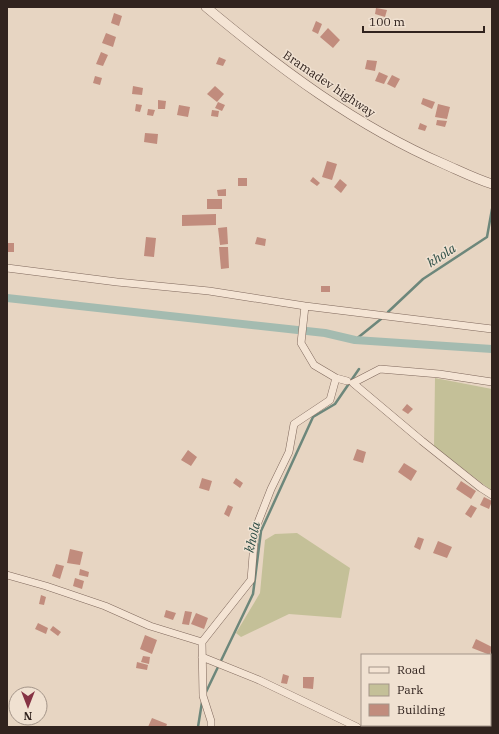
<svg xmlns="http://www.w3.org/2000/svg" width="499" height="734" font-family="'IBM Plex Serif',serif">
<rect width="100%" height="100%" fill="#e7d5c2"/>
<!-- green -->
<path fill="#c4c098" d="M435,378L492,389V491L453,461L434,448Z
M297,533L350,568L341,618L289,614L241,637L236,633L260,593L265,540L275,534Z"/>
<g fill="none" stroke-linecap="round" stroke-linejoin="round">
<!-- stream -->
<path stroke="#6d877b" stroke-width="2.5" d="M388,312L423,279L487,237L492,209
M355,340L381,319
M206,692L253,594L261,531L313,417L335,404L359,369
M198,727L202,702"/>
<!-- canal -->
<path stroke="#a4bbb0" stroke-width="8" d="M7,298L325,333L355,340L492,349"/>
</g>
<!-- building -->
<path fill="#c18c7d" d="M376,8L387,10L385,17L375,14Z
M114,13L122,16L119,26L111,23Z
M316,21L322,24L318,34L312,31Z
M328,28L340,40L333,48L320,37Z
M106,33L116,37L113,47L102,43Z
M101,52L108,55L103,66L96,64Z
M219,57L226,60L223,66L216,64Z
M367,60L377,61L375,71L365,69Z
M379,72L388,76L384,84L375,81Z
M392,75L400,79L395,88L387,84Z
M95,76L102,78L100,85L93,83Z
M133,86L143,88L142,95L132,94Z
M215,86L224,94L217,102L207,94Z
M423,98L435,102L432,109L421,104Z
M158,100L166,101L165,109H158Z
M218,102L225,105L222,111L215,108Z
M136,104L142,105L140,112L135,111Z
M438,104L450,107L447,119L435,117Z
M179,105L190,107L188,117L177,115Z
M148,109L155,110L153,116L147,115Z
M212,110L219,111L218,117L211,116Z
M437,120L447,121L445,127L436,125Z
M420,123L427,126L425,131L418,129Z
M145,133L158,134L157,144L144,142Z
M327,161L337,164L332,180L322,177Z
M313,177L320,183L317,186L310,181Z
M238,178H247V186H238Z
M340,179L347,185L341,193L334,187Z
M226,189V196H218L217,190Z
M207,199H222V209H207Z
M216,214V225L182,226V215Z
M227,227L228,244L220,245L218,228Z
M146,237L156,238L154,257L144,256Z
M257,237L266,239L265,246L255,244Z
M8,243H14V252H8Z
M219,247H228L229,268L221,269Z
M321,286H330V292H321Z
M407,404L413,409L408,414L402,410Z
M357,449L366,452L363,463L353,460Z
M188,450L197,457L191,466L181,460Z
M404,463L417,471L411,481L398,472Z
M202,478L212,481L209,491L199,488Z
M236,478L243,483L240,488L233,483Z
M461,481L476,491L471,499L456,489Z
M484,497L492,501L489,509L480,505Z
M228,505L233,507L229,517L224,514Z
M471,505L477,508L471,518L465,514Z
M418,537L424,539L420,550L414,547Z
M438,541L452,547L447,558L433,553Z
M70,549L83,552L80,565L67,563Z
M56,564L64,566L60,579L52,576Z
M80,569L89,572L88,577L79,575Z
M75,578L84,581L82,589L73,586Z
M41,595L46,597L44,605L39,604Z
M166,610L176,613L173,620L164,617Z
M185,611L192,612L189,625L182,624Z
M196,613L208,618L204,629L191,624Z
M38,623L48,628L46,634L35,629Z
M53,626L61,632L58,636L50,630Z
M145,635L157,640L152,654L140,649Z
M476,639L492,647L490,655L472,648Z
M143,656L150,657L149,664L141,662Z
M137,662L148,665L147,670L136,668Z
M283,674L289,676L287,684L281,683Z
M303,677H314L313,689L303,688Z
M152,718L167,724L166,727H148Z"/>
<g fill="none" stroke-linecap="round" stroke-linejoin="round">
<!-- minor casing -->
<g stroke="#7f685c" stroke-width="8">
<path id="minor" d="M7,268L117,282L209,291L305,306L492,329
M305,306L301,343L314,365L336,378L347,381
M492,382L439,374L380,369L353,383L422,441L481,488L492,495
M7,575L46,586L105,606L150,626L202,642L203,696L211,721V727
M202,642L251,580L255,530L271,489L289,452L294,424L330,400L336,378
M202,657L259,680L357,727"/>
</g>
<!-- tertiary casing -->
<g stroke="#7f685c" stroke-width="10">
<path id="tertiary" d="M206,7C279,68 356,126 444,164C460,171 476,179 492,184"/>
</g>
<!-- minor -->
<use href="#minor" stroke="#f4e4d4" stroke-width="7"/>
<!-- tertiary -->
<use href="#tertiary" stroke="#f4e4d4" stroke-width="9"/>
</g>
<g text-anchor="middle" stroke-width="3" stroke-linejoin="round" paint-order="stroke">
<!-- street labels -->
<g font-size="12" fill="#31231e" stroke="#f0e1d1">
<text transform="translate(329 84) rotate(34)" y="4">Bramadev highway</text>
</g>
<!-- water labels -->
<g font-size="13" font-style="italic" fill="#2f4f47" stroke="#f0e1d1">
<text transform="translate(441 255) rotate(-33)" y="5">khola</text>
<text transform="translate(252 537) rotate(-77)" y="5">khola</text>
</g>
</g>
<!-- border -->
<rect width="499" height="734" fill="none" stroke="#31231e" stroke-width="16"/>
<!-- legend -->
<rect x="361" y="654" width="130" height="72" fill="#f0e1d1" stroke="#a49589"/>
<rect x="369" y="667" width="20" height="6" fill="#f4e4d4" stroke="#a49589"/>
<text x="397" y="674" font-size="12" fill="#31231e">Road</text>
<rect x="369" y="684" width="20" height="12" fill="#c4c098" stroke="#a49589"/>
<text x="397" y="694" font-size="12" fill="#31231e">Park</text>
<rect x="369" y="704" width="20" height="12" fill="#c18c7d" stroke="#a49589"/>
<text x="397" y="714" font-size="12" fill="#31231e">Building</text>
<!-- north arrow -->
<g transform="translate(28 706) rotate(180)"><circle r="19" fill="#f0e1d1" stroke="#a49589"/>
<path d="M0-3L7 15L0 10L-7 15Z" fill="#863344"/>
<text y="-6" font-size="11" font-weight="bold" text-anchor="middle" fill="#31231e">N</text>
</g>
<!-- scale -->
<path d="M363 26v6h121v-6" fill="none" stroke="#31231e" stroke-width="2"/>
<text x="369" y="26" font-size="12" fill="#31231e" stroke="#f0e1d1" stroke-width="3" paint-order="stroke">100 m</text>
</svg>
